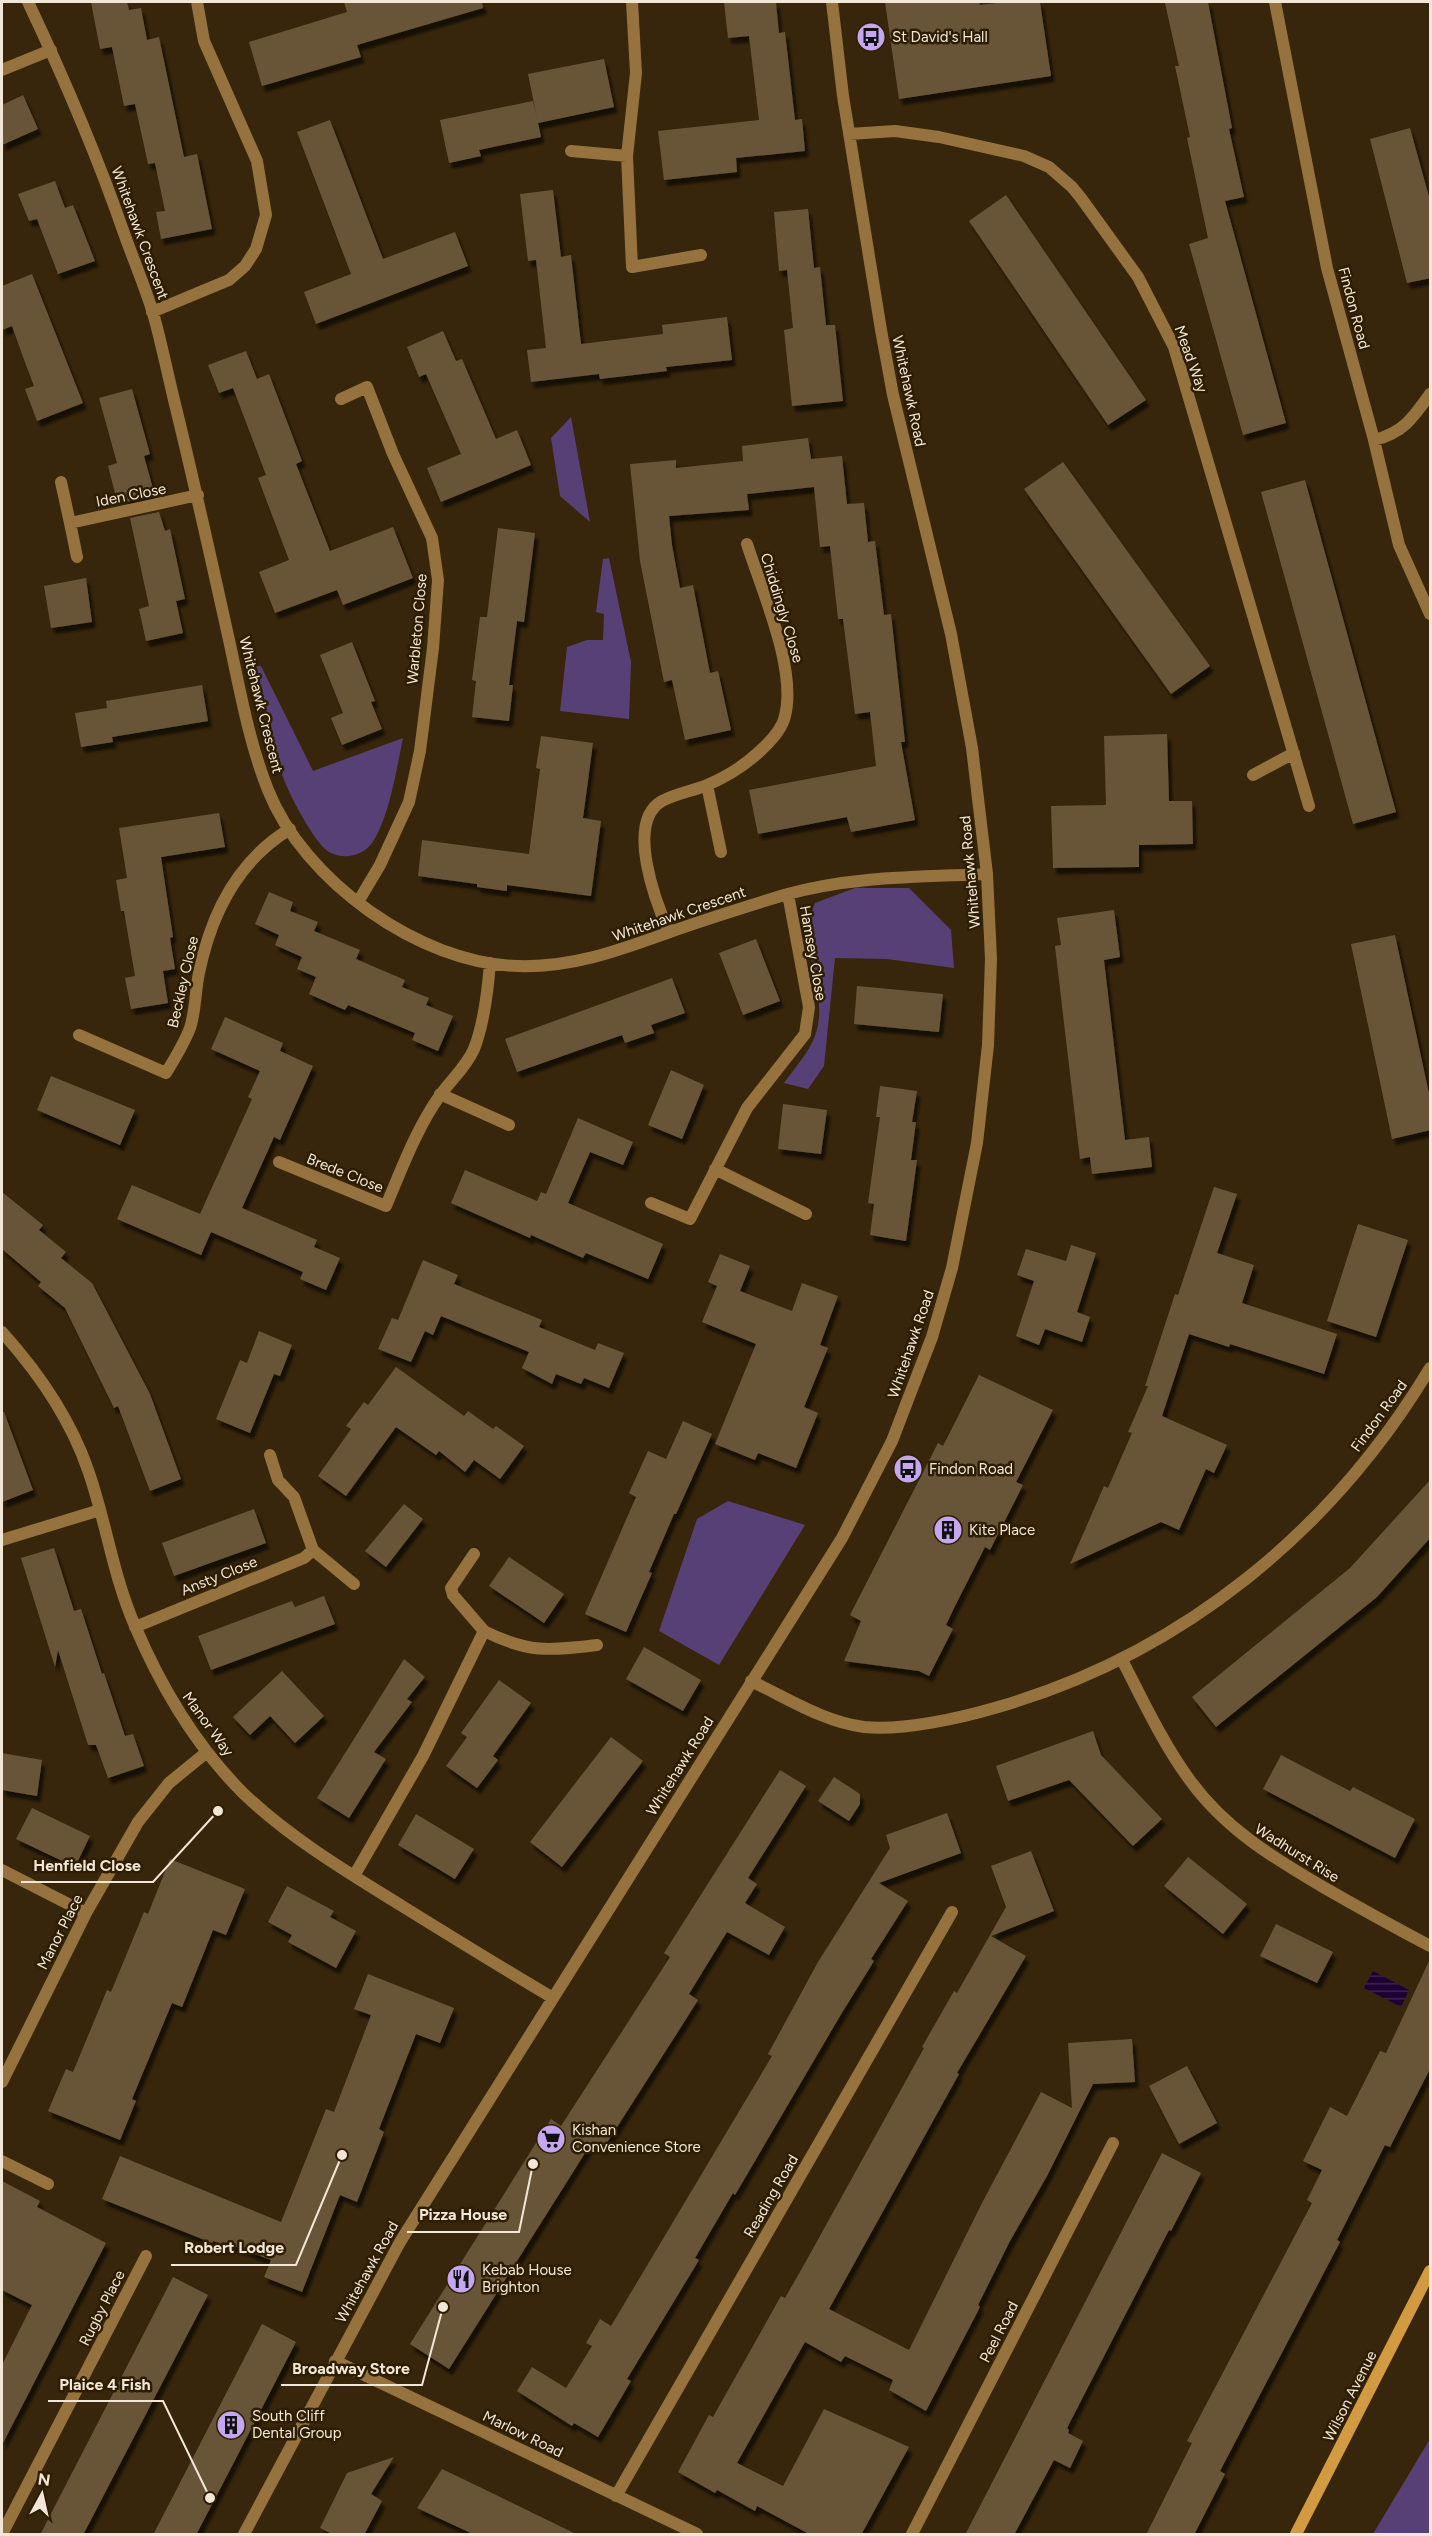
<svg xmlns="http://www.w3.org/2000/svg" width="1432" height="2536" font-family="Figtree,sans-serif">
<defs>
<pattern id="water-rules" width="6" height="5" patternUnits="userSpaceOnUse" patternTransform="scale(1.5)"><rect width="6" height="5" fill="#1c0034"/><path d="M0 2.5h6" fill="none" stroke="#3d2551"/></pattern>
<filter id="shadow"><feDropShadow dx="3.5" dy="6" stdDeviation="1.5" flood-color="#0009"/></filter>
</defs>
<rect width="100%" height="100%" fill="#37260b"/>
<!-- green -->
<path fill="#574075" d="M571,417L590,522L560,496L551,438Z
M609,558L631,662L629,719L560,711L567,647L587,640H603L604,614L596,612L603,559Z
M256,666H261L313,771L403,738C397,767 389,819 372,843C361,858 338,861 324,848C310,834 285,788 280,768C270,735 264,700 256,666Z
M855,888H909L951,930L954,968L887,959L835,958L824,1066L808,1089L784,1083C794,1069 809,1052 815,1036C831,991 795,949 815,903Z
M728,1501L805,1525L719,1665L659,1631L697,1519Z
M1430,2439V2534H1373Z"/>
<!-- water -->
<path fill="url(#water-rules)" d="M1373,1971L1409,1990L1401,2007L1364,1988Z"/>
<!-- building -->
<path fill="#685539" filter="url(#shadow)" d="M91,2H127L129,10L141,8L147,40L159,37L184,157L197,154L212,229L161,239L156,212L165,211L155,163L148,164L135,104L124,106L112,47L100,49Z
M344,2H482L483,8L357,45L361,57L262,86L249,42L347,12Z
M724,2H776L779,33L785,32L795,120L802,119L805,151L736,158L737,172L664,180L658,131L759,120L749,36L728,38Z
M885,2H979L980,5L1004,2H1040L1051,76L899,99Z
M1168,2H1208L1232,128L1229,129L1244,197L1225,201L1286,423L1243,435L1189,244L1208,238L1187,138L1190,137L1175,66H1179L1165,3Z
M604,59L614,107L538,123L541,137L479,150L481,156L449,163L440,120L533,101L537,118L528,74Z
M23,95L38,129L2,145V105Z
M330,120L383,259L455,232L468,266L316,324L304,292L351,274L297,132Z
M1410,128L1431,204V278L1407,283L1370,139Z
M55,181L65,208L73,205L95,261L58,274L37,219L29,221L18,194Z
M553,190L561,257L571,255L581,344L663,334L662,325L727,317L732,360L666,367L667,371L634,375L600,379L599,374L531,382L527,350L546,348L536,260L528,261L520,194Z
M1006,195L1146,400L1108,425L969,221Z
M808,209L814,268L820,267L826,325H835L843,401L792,406L784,330L793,328L787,270L779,271L774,212Z
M32,274L83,403L37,421L25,389L34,386L23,357L12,326L2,330V286Z
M443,331L456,361L462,359L496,439L517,430L531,465L441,502L427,468L461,454L426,374L419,377L407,347Z
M246,351L257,379L269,374L302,461L296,464L330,551L393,527L413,578L343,605L337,590L275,613L259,572L289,560L258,478L266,475L233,388L219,393L208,365Z
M132,389L150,454L144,456L155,496L126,502L124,495L116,497L108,466L117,463L99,398Z
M808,438L811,459L842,456L847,504L864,503L868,542L875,541L884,615L891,614L905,742H901L915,820L851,832L847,817L758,834L749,790L876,766L870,712L855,714L843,619H838L830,546L820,547L814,487L747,494L749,510L669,516L672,545L680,588L693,585L710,673L718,671L731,730L685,740L672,680L664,682L640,561L630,464L676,460V468L743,461L742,446Z
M1063,462L1210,666L1171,694L1024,489Z
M1305,480L1396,812L1353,824L1261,492Z
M159,512L165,531L170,529L185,599L176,601L183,633L146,641L139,609L149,606L130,518Z
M498,528L535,533L524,622L517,621L509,685H513L509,721L472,717L476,681L472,680L480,617H487Z
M86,578L92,622L51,628L44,586Z
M352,642L375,701L371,702L382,729L342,745L331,718L343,713L320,655Z
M202,685L208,721L112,737L113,742L81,747L75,713L107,708L106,701Z
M1167,734L1169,801H1192L1193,844L1139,845V867L1053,868L1051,806L1106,805L1104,736Z
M541,736L593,743L583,818L601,821L591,896L507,885V891L477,887V884L418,876L422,840L529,854L540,769L536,768Z
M219,813L225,847L161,857L173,937L170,938L175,969L163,971L168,1003L131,1009L125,978L135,976L124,911H121L116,880L127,878L119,828Z
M269,892L293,902L290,911L318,922L314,931L360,950L356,959L405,980L402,987L429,998L426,1005L453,1016L438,1051L412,1040L415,1033L348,1005L345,1010L309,994L316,977L297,969L302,957L275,945L279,935L255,924Z
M1114,910L1120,957L1104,960L1125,1140L1149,1137L1152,1167L1092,1174L1090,1157L1080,1159L1055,946L1061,945L1057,918Z
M1395,935L1431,1103V1130L1392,1139L1351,944Z
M756,939L780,1001L743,1015L719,953Z
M672,978L685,1013L651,1025L654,1033L625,1043L622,1035L517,1072L505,1039Z
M857,986L943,994L939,1032L854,1024Z
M225,1017L283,1043L280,1051L313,1066L280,1140L274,1137L242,1208L317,1240L314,1247L340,1258L326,1290L300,1279L303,1272L211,1232L201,1255L117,1219L132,1185L200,1214L252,1099L248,1097L260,1071L211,1049Z
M671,1070L704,1085L682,1139L648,1125Z
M51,1076L135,1110L120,1145L37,1110Z
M880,1086L917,1091L912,1122H916L911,1160H917L906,1241L870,1235L874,1204L868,1203L880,1117H876Z
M783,1104L827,1110L821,1154L778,1149Z
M578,1118L633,1142L623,1165L590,1152L568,1203L663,1244L648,1279L586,1253L583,1258L531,1235L530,1238L451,1203L465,1170L537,1201L541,1192L546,1194Z
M1214,1187L1237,1194L1217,1253L1254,1265L1242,1303L1337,1334L1324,1374L1230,1344L1229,1347L1189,1334L1162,1416L1227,1445L1214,1473L1206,1469L1179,1530L1161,1522L1070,1564L1104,1486L1108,1488L1132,1433L1128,1432L1148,1386H1145L1175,1294L1178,1295Z
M2,1192L43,1225L39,1230L66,1252L61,1258L92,1283L150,1394L181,1479L150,1491L118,1406L114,1408L65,1308L38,1286L41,1282L2,1249Z
M1358,1224L1408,1240L1376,1337L1327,1321Z
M1071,1245L1096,1253L1077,1312L1090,1317L1082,1342L1045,1329L1039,1345L1016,1336L1034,1281L1017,1275L1026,1249L1066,1261Z
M720,1254L750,1266L740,1291L792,1311L802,1283L838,1296L820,1345L828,1348L804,1407L818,1413L796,1468L758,1453L755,1460L715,1444L756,1344L702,1322L717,1286L708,1282Z
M423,1260L458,1275L454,1284L542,1320L539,1327L595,1350L598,1343L624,1353L609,1388L584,1378L581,1384L556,1374L552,1384L522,1368L529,1352L441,1316L433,1335L425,1331L411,1362L378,1349L392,1318L398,1320Z
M259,1331L292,1345L280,1376L274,1374L250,1433L216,1419L240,1360L247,1363Z
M396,1367L464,1416L468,1411L493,1429L496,1426L524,1446L500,1479L474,1460L465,1472L439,1451L436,1455L396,1427L346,1496L318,1476L351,1429L346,1426L364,1402L368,1405Z
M979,1375L1053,1410L1016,1482L1023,1485L990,1550L985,1547L954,1608L946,1625L953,1629L929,1676L919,1671L844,1661L861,1621L850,1615L938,1443L943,1446Z
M2,1412H4L33,1490L2,1502Z
M683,1421L712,1434L676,1514H674L649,1572L652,1573L626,1632L585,1614L636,1497L629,1493L648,1451L666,1459Z
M1431,1479V1537L1377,1597L1216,1727L1192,1697L1350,1568Z
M404,1504L423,1519L386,1567L365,1551Z
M254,1509L266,1543L174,1576L162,1543Z
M54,1548L74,1611L81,1609L102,1674L104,1673L125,1736L133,1734L144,1766L108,1778L96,1745H88L58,1650L55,1667L21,1558Z
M509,1557L564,1594L544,1623L489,1586Z
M324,1596L335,1624L211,1670L198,1636L292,1601L295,1607Z
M644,1647L701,1680L683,1711L626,1679Z
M404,1659L425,1677L407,1699L412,1702L374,1752L386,1759L349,1818L317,1798Z
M282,1671L324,1716L295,1743L270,1716L250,1735L233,1717Z
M499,1680L531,1703L493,1756L498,1760L477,1788L446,1766L467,1737L461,1733Z
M1093,1731L1101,1755L1162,1819L1133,1846L1069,1780L1008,1801L996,1766Z
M611,1737L643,1761L562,1867L530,1842Z
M2,1753L42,1760L37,1796L2,1790Z
M1281,1755L1350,1791L1353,1787L1415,1819L1395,1858L1263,1789Z
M780,1770L806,1786L748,1878L757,1884L745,1903L785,1927L769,1955L727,1932L689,1994L698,2000L681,2027L603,2149L592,2142L449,2369L410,2344L551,2119L561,2126L670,1957L664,1953Z
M834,1777L860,1794V1804L849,1821L818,1801Z
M32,1808L90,1836L75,1867L16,1839Z
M947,1813L961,1853L879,1883L908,1901L871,1959L874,1961L840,2016L735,2195L733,2193L695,2258L699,2260L627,2379L631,2381L598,2437L574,2423L572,2426L517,2391L532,2367L566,2388L592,2346L586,2343L600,2319L611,2326L772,2056L768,2054L818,1962L890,1848L886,1835Z
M416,1814L474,1849L455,1879L398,1845Z
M1031,1851L1054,1911L991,1936L1026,1956L957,2073L959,2074L829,2309L909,2350L982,2203L1041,2092L1072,2108L1068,2043L1132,2039L1135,2082L1093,2084L1047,2176L1010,2241L978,2305L980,2307L926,2411L889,2390L893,2380L845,2356L841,2362L805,2342L737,2463L783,2486L824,2409L909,2447L861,2535H811L757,2506L755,2511L717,2490L715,2493L678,2472L709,2415L713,2417L781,2296L785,2298L805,2263L924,2048L922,2047L954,1991L957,1993L1006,1907L991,1866Z
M1188,1857L1247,1904L1223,1934L1164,1886Z
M170,1859L245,1889L226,1935L213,1930L182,2007L172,2003L132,2099L136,2101L120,2140L48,2111L66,2069L73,2072L107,1990L111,1992L144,1912L148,1914Z
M287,1886L334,1911L330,1917L356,1931L336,1968L288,1942L292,1935L268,1922Z
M1276,1924L1333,1952L1317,1983L1260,1956Z
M1431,1957V2067L1390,2147L1385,2145L1337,2240L1340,2242L1220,2471L1225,2474L1194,2535H1146L1192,2443L1187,2441L1312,2203L1307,2200L1322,2170L1303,2161L1330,2107L1347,2116L1380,2051L1386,2053Z
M368,1974L454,2008L440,2043L416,2034L379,2129L384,2132L357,2202L340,2195L302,2292L264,2277L271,2260L223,2242L222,2244L213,2241L212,2243L102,2199L120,2156L281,2222L326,2109L334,2112L371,2015L354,2009Z
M1187,2066L1217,2123L1179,2144L1149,2086Z
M1162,2153L1201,2173L1171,2231L1169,2230L1067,2428L1069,2430L1068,2433L1083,2441L1070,2468L1054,2460L1014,2535H965Z
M2,2181L40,2201L37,2207L106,2243L2,2445V2365L32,2305L2,2290Z
M173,2277L208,2295L83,2535H40Z
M262,2324L296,2342L232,2466L196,2535H153Z
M394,2457L371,2494L382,2501L364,2535H334L320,2528L347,2473Z
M442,2469L463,2479L578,2535H475L417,2508Z"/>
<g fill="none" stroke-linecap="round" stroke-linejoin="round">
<!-- street -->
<path stroke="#95723e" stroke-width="12" d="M28,2C64,78 97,155 125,236C134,261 145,287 153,313C161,341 167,371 174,400C193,477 210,554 227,631C239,684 248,740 268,790C304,881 419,963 517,966C571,968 617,951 667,933C706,919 745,907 784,895C850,876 919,877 987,874
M632,2L636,73L627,156L632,267L701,255
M1275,2L1327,268L1374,440L1399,545L1430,614
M2,70L51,50
M849,134L895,131L939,137L1024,156L1049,167L1072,187L1081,198L1138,277L1174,347L1309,806
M571,151L627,156
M152,312L229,280L245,266L256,249L266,215L257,161L204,41L197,2
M341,399L367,387L393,454L432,538L438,580L433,648L420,751L409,802L380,865L358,902
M1374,440C1403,433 1413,418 1430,394
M61,482L70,523L198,495
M70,523L77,557
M1253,775L1294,753
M707,785L721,852
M669,932C656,903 625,822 662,801C675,794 691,791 705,786C724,778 744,766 759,752C769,743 782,730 785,716C797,669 762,591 747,544
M79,1035L166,1073C175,1058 184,1044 190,1028C196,1010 195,991 199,973C211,914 237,861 290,829
M440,1094L509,1125
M279,1162L386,1206C402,1168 417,1127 441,1094C452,1079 466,1067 474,1049C483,1026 488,989 490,963
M715,1169L806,1214
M651,1203L690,1219L747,1108L805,1034L809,1007L788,894
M2,1332C38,1372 70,1418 88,1470C106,1521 113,1576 135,1626C161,1687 196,1746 243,1793C290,1838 347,1872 402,1906C452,1937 502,1968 553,1998
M2,1540L100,1510
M313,1550L354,1584
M135,1627L304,1558L313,1550L294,1497L278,1480L270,1455
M484,1631C528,1653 550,1651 597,1645
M1122,1660C1143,1700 1162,1742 1189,1779C1224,1828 1272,1857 1323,1887C1358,1907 1394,1927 1430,1946
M751,1681C787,1698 824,1722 864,1727C903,1731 961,1718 998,1707C1182,1654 1332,1531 1430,1368
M2,1870L86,1913
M354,1876L423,1756L484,1631L453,1595L451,1588L474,1554
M2,2082L86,1913L138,1822L169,1783L207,1752
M2,2161L48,2184
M335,2361L697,2534
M616,2496L952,1912
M2,2534L146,2256
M244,2534L400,2242L842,1538L892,1441L932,1337L952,1268L977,1143L988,1045L991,959L987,874L972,748L951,634L893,395L881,330L843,96L832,2
M912,2534L1113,2143"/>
<!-- secondary -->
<path stroke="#d29b41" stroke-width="12" d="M1296,2534L1430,2271"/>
</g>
<!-- icons -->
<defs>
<g id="bus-disc" transform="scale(1.5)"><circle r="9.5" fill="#c5a6f0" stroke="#2d1d02"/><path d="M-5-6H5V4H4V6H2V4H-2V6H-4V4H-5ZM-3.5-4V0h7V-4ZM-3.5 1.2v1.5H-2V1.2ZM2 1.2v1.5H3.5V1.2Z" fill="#111"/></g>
<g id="building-disc" transform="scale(1.5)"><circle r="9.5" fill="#c5a6f0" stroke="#2d1d02"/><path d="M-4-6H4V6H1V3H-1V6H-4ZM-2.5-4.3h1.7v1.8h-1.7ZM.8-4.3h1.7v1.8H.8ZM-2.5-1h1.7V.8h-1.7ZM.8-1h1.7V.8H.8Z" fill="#111"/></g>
<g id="supermarket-disc" transform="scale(1.5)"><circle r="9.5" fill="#c5a6f0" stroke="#2d1d02"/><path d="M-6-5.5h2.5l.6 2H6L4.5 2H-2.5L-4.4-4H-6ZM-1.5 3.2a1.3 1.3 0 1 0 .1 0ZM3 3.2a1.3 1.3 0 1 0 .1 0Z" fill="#111"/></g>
<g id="restaurant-disc" transform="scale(1.5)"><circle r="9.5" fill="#c5a6f0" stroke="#2d1d02"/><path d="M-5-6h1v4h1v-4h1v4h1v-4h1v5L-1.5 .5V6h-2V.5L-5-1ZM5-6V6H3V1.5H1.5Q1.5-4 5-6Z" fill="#111"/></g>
</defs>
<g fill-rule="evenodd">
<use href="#bus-disc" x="871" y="37"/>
<use href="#bus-disc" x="908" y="1469"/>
<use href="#building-disc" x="948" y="1530"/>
<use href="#supermarket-disc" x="551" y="2139"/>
<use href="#restaurant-disc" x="461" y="2279"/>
<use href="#building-disc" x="231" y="2425"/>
</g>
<g text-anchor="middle" stroke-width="5" stroke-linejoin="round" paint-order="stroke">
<!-- poi labels -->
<g font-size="15" fill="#f2e7d7" stroke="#2d1d02" text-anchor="start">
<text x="892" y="42">St David's Hall</text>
<text x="929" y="1474">Findon Road</text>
<text x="969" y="1535">Kite Place</text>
<text x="572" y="2135">Kishan<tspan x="572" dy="17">Convenience Store</tspan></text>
<text x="482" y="2275">Kebab House<tspan x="482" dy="17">Brighton</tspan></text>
<text x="252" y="2421">South Cliff<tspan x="252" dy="17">Dental Group</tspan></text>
</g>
<!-- street labels -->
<g font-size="15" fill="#f2e7d7" stroke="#2d1d02">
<text transform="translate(140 233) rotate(70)" y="5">Whitehawk Crescent</text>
<text transform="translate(1354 308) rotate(75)" y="5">Findon Road</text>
<text transform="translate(1191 359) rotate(70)" y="5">Mead Way</text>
<text transform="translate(909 391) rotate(78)" y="5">Whitehawk Road</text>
<text transform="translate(131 495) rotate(-11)" y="5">Iden Close</text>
<text transform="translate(782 608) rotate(73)" y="5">Chiddingly Close</text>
<text transform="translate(417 629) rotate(-85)" y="5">Warbleton Close</text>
<text transform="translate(261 705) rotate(76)" y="5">Whitehawk Crescent</text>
<text transform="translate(970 872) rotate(-95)" y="5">Whitehawk Road</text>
<text transform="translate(679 914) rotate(-19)" y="5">Whitehawk Crescent</text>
<text transform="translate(813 953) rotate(80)" y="5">Hamsey Close</text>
<text transform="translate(183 982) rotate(-77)" y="5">Beckley Close</text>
<text transform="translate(345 1173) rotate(22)" y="5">Brede Close</text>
<text transform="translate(911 1344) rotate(-71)" y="5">Whitehawk Road</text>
<text transform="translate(1379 1416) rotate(-54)" y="5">Findon Road</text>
<text transform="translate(219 1576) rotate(-22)" y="5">Ansty Close</text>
<text transform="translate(208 1724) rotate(54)" y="5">Manor Way</text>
<text transform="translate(680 1766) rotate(-58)" y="5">Whitehawk Road</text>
<text transform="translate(1297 1853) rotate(32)" y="5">Wadhurst Rise</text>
<text transform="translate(60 1932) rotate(-63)" y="5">Manor Place</text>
<text transform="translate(771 2196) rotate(-60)" y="5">Reading Road</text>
<text transform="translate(367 2272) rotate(-61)" y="5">Whitehawk Road</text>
<text transform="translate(102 2308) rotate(-63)" y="5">Rugby Place</text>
<text transform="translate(999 2332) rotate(-63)" y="5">Peel Road</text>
<text transform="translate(1350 2396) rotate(-63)" y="5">Wilson Avenue</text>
<text transform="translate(523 2434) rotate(26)" y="5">Marlow Road</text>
</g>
</g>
<!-- callouts -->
<path fill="none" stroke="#f2e7d7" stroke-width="2" d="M218 1811L153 1882H21M533 2164L519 2232H407M342 2155L296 2265H171M443 2307L422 2385H281M210 2498L163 2401H48"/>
<g fill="#f2e7d7" stroke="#2d1d02" stroke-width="2">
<circle cx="218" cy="1811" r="6"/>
<circle cx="533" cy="2164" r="6"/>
<circle cx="342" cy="2155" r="6"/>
<circle cx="443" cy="2307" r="6"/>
<circle cx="210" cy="2498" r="6"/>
</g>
<g font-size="16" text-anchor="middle" font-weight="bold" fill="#f2e7d7" stroke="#2d1d02" stroke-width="5" stroke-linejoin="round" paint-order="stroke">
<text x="87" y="1871">Henfield Close</text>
<text x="463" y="2220">Pizza House</text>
<text x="234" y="2253">Robert Lodge</text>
<text x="351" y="2374">Broadway Store</text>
<text x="105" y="2390">Plaice 4 Fish</text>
</g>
<!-- border -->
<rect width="1432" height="2536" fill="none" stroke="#f2e7d7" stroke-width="6"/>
<!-- north arrow -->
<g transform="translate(42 2494) rotate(8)" stroke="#2d1d02" stroke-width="4.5" paint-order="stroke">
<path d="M0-4.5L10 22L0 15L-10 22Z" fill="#f2e7d7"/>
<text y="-9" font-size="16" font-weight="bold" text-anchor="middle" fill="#f2e7d7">N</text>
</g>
</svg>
